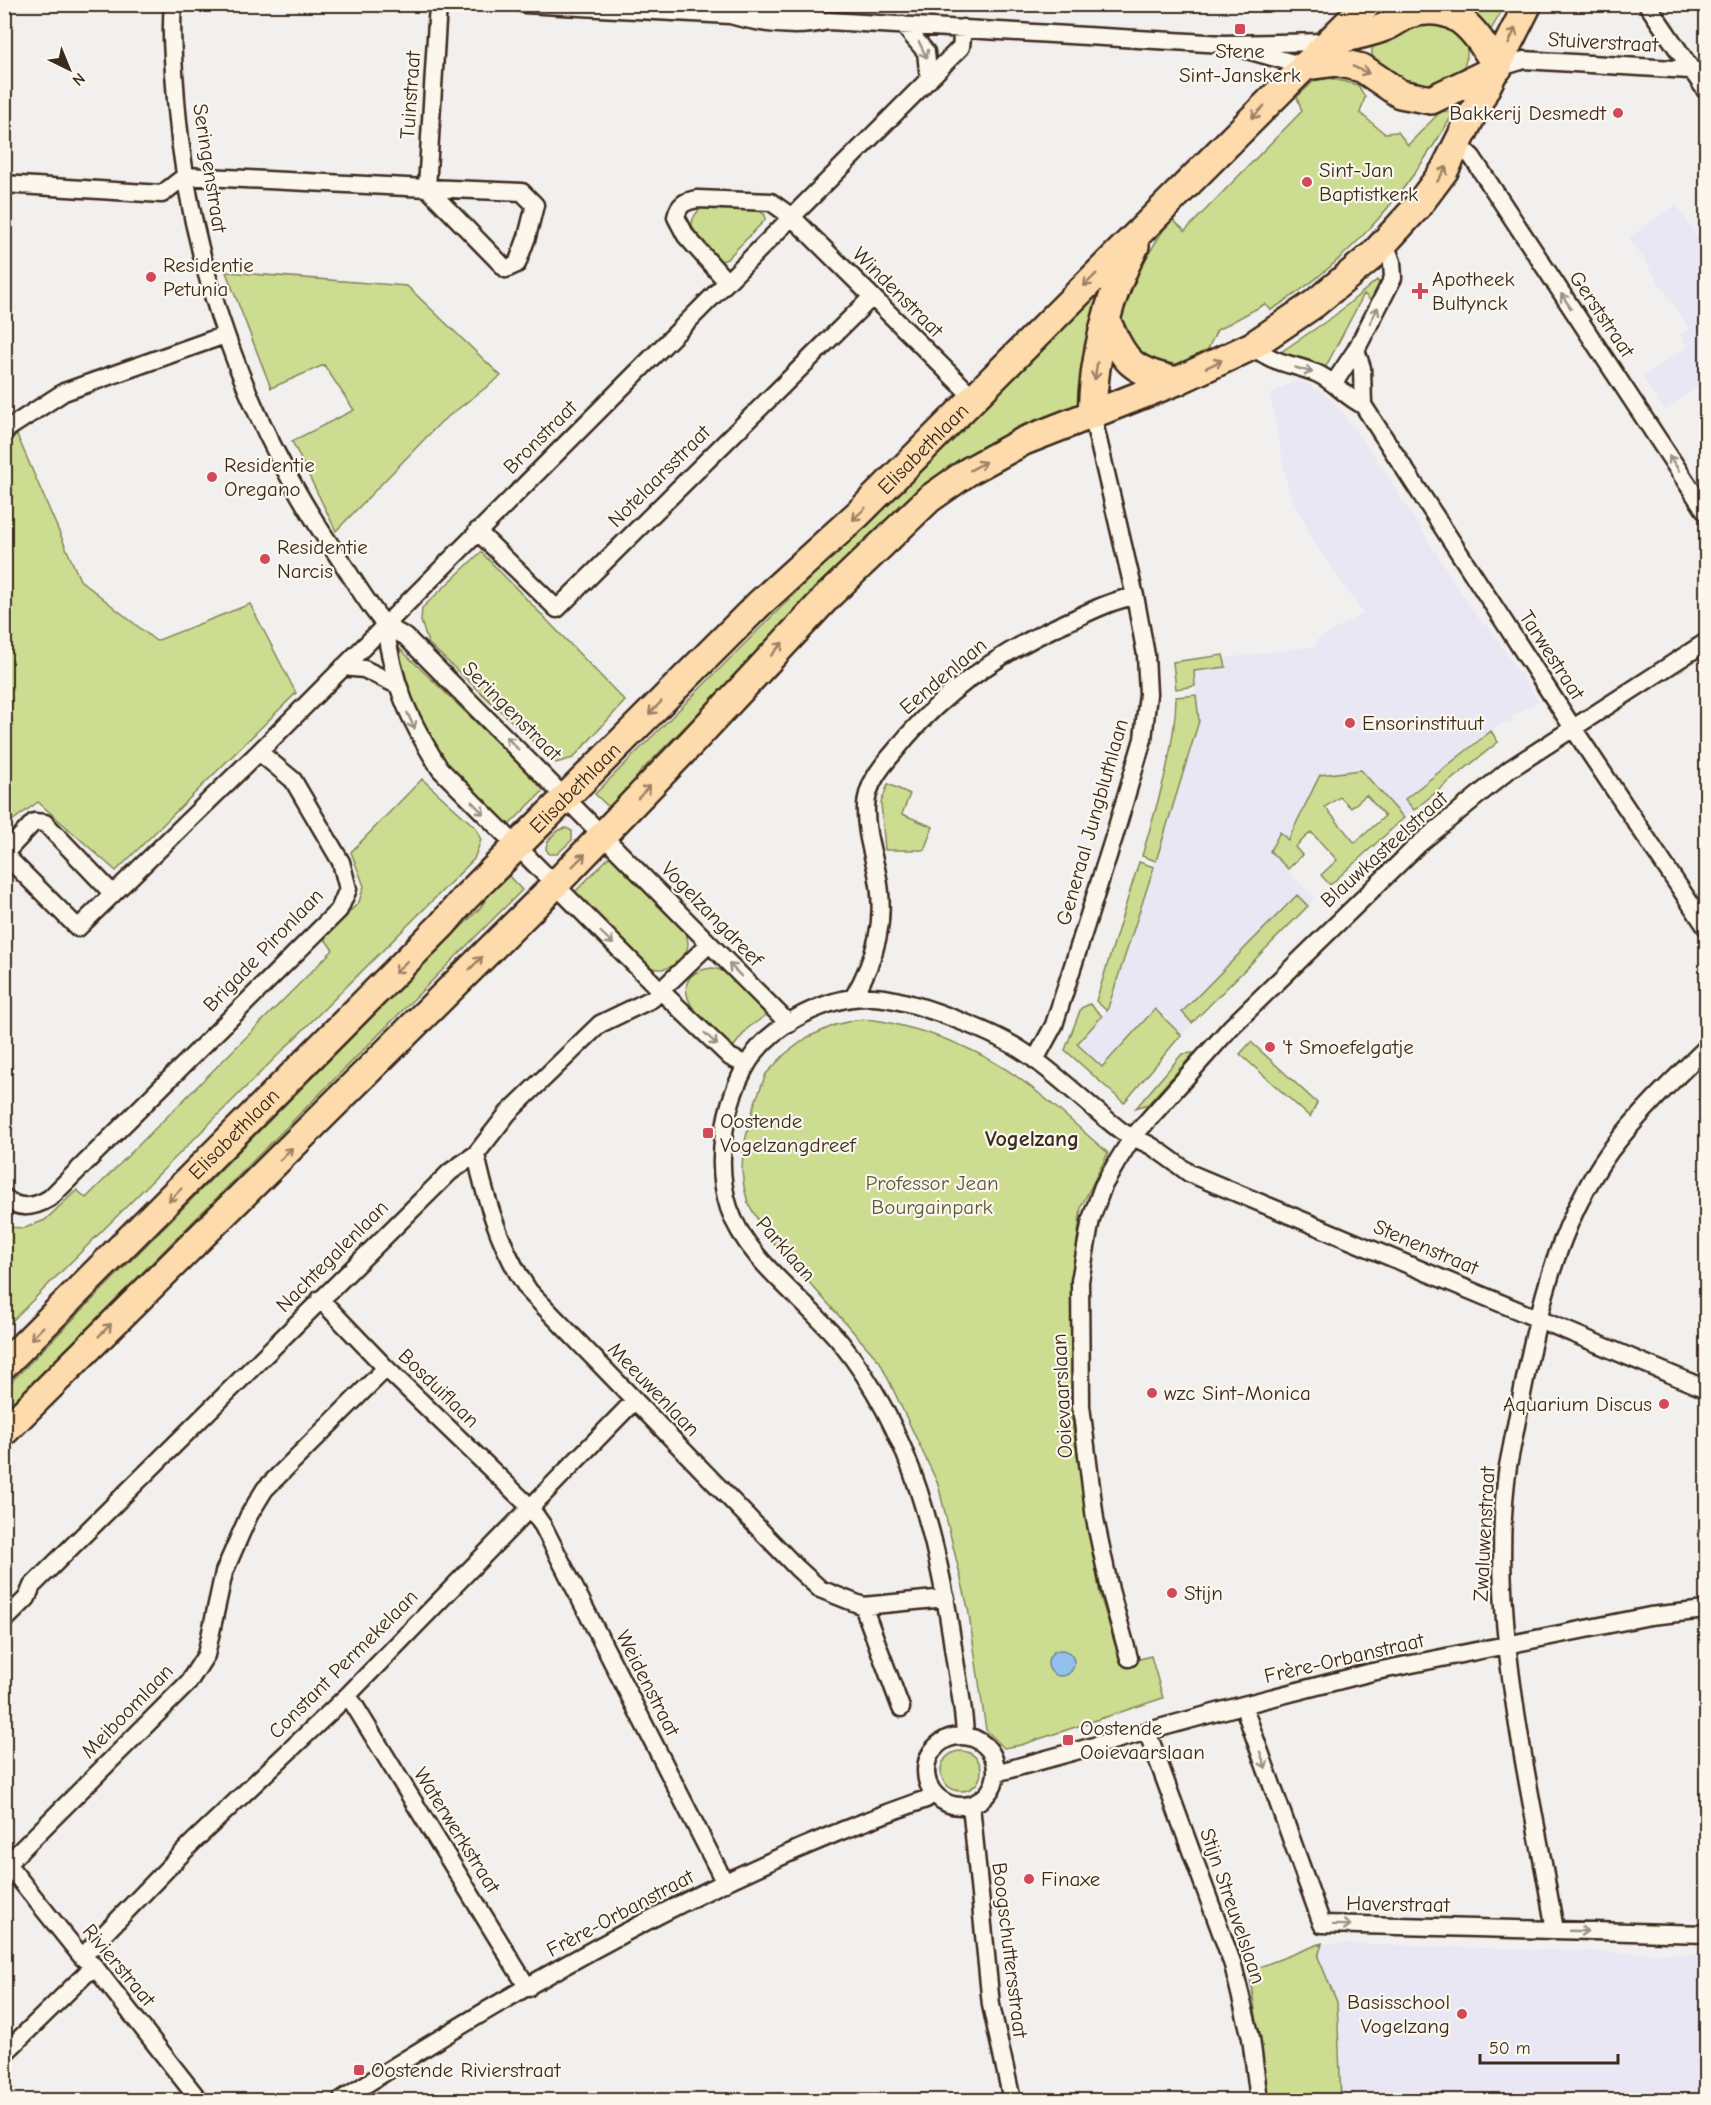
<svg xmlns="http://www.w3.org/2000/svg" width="1711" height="2105" font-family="'Comic Neue',sans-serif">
<rect width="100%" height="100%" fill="#f2f0ef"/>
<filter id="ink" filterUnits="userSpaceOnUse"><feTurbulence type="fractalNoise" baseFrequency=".0167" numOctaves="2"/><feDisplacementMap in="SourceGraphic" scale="12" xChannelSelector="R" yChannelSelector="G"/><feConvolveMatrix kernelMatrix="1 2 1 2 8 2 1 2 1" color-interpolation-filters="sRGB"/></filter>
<g filter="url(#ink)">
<!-- built -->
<path fill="#e8e7f3" d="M1677,205L1706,250V382L1664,410L1642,377L1687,347L1680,335L1689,329L1629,237Z
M1297,380L1319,390L1334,401L1379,463L1459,589L1483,625L1487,624L1538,701L1512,717L1514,721L1507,725L1505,722L1476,741L1405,799L1414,810L1404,818L1361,770L1288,840L1280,833L1270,851L1315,899L1181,1035L1155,1009L1102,1067L1077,1044L1110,1007L1199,721L1193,671L1226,667L1225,658L1316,646V640L1363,614L1316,545L1288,490L1270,394Z
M1322,1943L1706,1955V2100H1341L1339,2074L1318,1957Z"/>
<!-- green -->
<path fill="#ccdd91" stroke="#848458" stroke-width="1.5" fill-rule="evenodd" d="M1455,5H1505L1489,33Z
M1443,22L1466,43C1474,75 1439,94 1411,86C1398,82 1383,67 1372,59V44L1396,28Z
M1329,78L1358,85L1365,97L1360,113L1384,133L1398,132L1408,145L1438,114L1444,111L1453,114C1407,192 1350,262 1271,310L1265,304L1217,330L1206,353L1165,368L1142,363C1136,352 1126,339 1123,327C1116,301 1157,240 1171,218L1185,231L1302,111L1297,97L1314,81Z
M703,207L758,210L765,215V220L727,259L719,262C703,245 677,226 703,207Z
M226,272L407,286L501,376L441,422L336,531L292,441L354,410L324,365L271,388Z
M1377,280L1380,285L1373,303L1364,294L1325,368L1278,354L1334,316Z
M1095,292L1099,295L1089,336L1082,403L1010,435L875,535L641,771L613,811L595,794Z
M17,435L80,580L156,641L250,604L296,693L116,871L38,802L5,826L4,443Z
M481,552L625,701L573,758L556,763L428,643L421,621L422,608Z
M399,648L545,789L507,827L439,756L404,682Z
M1223,655L1226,667L1194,671L1195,686L1176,689L1173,662Z
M1196,695L1199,721L1156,861L1142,856C1157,804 1175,752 1176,697Z
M1491,731L1498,742L1414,810L1405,799Z
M1361,770L1404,818L1330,885L1321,875L1337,860L1311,832L1295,847L1302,855L1288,869L1270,851L1280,832L1288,840L1320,775ZM1366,795L1385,816L1355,843L1325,807L1340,797L1351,808Z
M422,779L476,828L481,840L474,859L5,1328V1227L25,1228L45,1220L77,1190L86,1198L333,950L324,938L359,902L364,886L351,852Z
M888,784L910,794L902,814L933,827L924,850H885L881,803Z
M566,828L572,831V840L557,854H549L546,849C546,840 557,829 566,828Z
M611,855C627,871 677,914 685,931C697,956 669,977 646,966L573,894Z
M1139,862L1154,867L1107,1011L1096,1001Z
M505,872L522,890L5,1411V1388L480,908Z
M1297,895L1308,906L1192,1023L1182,1012Z
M712,968C731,970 759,998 765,1016L748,1028L734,1046C707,1036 655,975 712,968Z
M1090,1004L1102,1016L1077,1044L1102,1067L1155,1009L1181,1035L1124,1103L1065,1050L1081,1008Z
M856,1020C876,1018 894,1024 914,1029C1004,1054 1041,1095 1108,1153L1081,1207L1073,1277L1071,1417L1100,1595L1121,1664L1151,1656L1163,1698L1021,1745L1004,1748L986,1730L968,1608L938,1484L880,1362L766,1234L748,1203L744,1187L742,1170L743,1149L754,1105L766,1074L785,1054L808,1037L835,1025Z
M1251,1042L1317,1103L1310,1117L1240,1054Z
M1194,1053L1148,1104L1136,1108L1182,1054Z
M941 1771a20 20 0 1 1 40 0a20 20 0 1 1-40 0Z
M1322,1943L1318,1957L1337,2002L1341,2100H1269L1249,1971Z"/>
<!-- water -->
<path fill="#91c1ec" stroke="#6f859a" stroke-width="1.5" d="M1048 1663a13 13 0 1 1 26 0a13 13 0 1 1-26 0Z"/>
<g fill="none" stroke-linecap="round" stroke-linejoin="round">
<!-- minor casing -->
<g stroke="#3b2a1e" stroke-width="21">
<path id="minor" d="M173,4C170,36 174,68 176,100C189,263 246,423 339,558C350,574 374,615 386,625C392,630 399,633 406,637L789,1024
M524,4L730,15C762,24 796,29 828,21L1224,44L1329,42
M1647,4L1706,91
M737,14L757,10L816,16
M903,25L926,52L929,80
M1236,47L1304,66
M1498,68L1524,60L1706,71
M1458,144L1472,157L1706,512
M185,176L427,188L506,269L517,264L527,237L535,205L522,192L427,188L438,4
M4,184L162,194L185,176
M727,282L686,236L676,217C679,204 685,201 698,199L771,202L792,217L974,398
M1252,346C1274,364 1291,363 1316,373C1335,381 1345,397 1363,405L1573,728L1706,927
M1356,350L1362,368L1363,405
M1334,383L1356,350L1393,278L1392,262L1385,243
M4,431L64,392L225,335
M477,531L557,609L872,297
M385,625C393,684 408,718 440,769L661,991L730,1057L746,1065
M343,667L364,669L395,684
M113,894L45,823L34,822L6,852L7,857L78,928L259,752L961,47L963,28
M853,998C876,958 887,920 877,873C872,851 865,829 866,806C867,784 881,767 895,751C942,691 1006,648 1076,618C1095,609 1114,600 1135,596
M1035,1060L1054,1025L1114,837L1143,739L1148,694L1146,655L1135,596L1092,414
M476,1154C486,1203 501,1250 529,1291L797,1568L820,1589L863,1606L946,1598
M4,1197C19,1211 35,1207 50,1198L339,910L348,889L341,862L293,780L259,752
M320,1299L386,1368L529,1506L543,1526L725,1883
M863,1606L901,1708
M4,1621L27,1598L32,1586L450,1172L476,1154L508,1113L600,1024L652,999L709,944
M1129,1658L1110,1590L1095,1519L1081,1406L1080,1281L1091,1219L1103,1186L1117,1162L1132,1138L1231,1027L1419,844L1510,769L1706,642
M348,1695L528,1988
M1243,1705L1322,1924L1706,1934
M1147,1731L1233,1965L1251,2038L1259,2100
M965,1735C964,1708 958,1681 954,1654C939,1544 912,1431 841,1343C806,1300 746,1260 729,1208C714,1163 724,1102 749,1061C772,1024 829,995 873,997C909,998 991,1031 1021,1050C1057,1073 1086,1104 1120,1130C1130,1138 1142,1140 1153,1147C1165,1155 1177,1164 1189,1173L1706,1389
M926 1771a35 35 0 1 1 70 0a35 35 0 1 1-70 0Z
M996,1773L1243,1705L1372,1672L1650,1616L1706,1610
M971,1805L991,2005L1012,2100
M4,1860L82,1957L94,1966L199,2100
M7,1864L188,1683L206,1655L224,1572L249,1515L265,1489L386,1368
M1555,1930C1530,1783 1486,1614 1508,1466C1530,1359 1544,1242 1610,1151C1638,1114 1673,1080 1706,1048
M82,1957L194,1841L348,1695L635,1400
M4,2054L94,1966
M341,2100C525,1983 719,1871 926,1799L933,1793"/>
</g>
<!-- primary casing -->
<g stroke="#3b2a1e" stroke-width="32">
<g id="primary">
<path d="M1331,41C1349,37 1367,34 1385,27C1393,24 1401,17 1409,14C1458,0 1475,32 1498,68"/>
<path d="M1304,66L1336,62L1362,68L1400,94L1431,100L1498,68"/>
<path d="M1107,322C1126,364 1131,370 1177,381"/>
<path d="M1092,414C1094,356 1108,297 1135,246"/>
<path id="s1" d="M4,1365L442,925L464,899L759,604L858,514L1367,4"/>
<path d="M4,1432L546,894L693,741L828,596L929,499L969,471L1024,441L1177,381L1252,346L1314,304L1373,255L1417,207L1444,171L1528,4"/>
</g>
</g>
<!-- minor -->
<use href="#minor" stroke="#fbf7ec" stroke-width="16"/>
<!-- primary -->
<use href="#primary" stroke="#fedbac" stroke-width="27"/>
</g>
<!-- one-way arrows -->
<defs><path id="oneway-shaft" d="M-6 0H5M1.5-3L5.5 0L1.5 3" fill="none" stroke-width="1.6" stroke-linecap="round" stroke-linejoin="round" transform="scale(1.5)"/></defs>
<g stroke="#9c8265">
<use href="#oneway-shaft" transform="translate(1512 36) rotate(-67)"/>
<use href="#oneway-shaft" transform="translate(1361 70) rotate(24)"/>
<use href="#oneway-shaft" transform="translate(1258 112) rotate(135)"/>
<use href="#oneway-shaft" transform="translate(1442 174) rotate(-58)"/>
<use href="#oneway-shaft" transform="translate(1090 280) rotate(135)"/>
<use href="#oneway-shaft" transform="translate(1214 364) rotate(-25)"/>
<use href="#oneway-shaft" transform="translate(1096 371) rotate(98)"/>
<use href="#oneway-shaft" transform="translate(978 466) rotate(-29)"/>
<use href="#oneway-shaft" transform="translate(859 514) rotate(136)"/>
<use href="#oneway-shaft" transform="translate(777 649) rotate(-48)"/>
<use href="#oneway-shaft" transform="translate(655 708) rotate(135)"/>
<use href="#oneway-shaft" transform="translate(644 792) rotate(-46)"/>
<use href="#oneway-shaft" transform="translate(579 860) rotate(-45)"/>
<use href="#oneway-shaft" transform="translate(476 963) rotate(-45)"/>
<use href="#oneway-shaft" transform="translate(401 967) rotate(135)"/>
<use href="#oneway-shaft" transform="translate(286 1154) rotate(-45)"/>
<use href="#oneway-shaft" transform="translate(175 1195) rotate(135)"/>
<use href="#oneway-shaft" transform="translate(105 1330) rotate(-45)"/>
<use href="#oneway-shaft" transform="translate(37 1333) rotate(135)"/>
</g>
<g stroke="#9b9085">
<use href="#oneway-shaft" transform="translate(923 50) rotate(64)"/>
<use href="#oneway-shaft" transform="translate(1566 301) rotate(-124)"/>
<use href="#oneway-shaft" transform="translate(1374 315) rotate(-63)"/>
<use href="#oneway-shaft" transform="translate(1304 370) rotate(16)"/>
<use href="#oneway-shaft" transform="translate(1674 463) rotate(-124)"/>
<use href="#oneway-shaft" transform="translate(411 721) rotate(66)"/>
<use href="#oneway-shaft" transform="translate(512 743) rotate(-135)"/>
<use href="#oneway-shaft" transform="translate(478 808) rotate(45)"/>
<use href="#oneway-shaft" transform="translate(607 938) rotate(44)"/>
<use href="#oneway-shaft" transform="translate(735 970) rotate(-135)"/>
<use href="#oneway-shaft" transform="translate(711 1039) rotate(44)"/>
<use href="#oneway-shaft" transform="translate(1263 1760) rotate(70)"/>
<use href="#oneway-shaft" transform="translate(1342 1925) rotate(1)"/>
<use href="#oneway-shaft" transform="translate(1579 1931) rotate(2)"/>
</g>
</g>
<!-- markers -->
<g fill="#d1495b" stroke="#fbf7ec" stroke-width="2">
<rect x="1234" y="23" width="12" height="12" rx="3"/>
<circle cx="1618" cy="113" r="6"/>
<circle cx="1307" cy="182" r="6"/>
<circle cx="151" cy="277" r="6"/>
<path d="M1417 282h6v6h6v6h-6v6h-6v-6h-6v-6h6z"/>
<circle cx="212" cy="477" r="6"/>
<circle cx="265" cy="559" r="6"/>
<circle cx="1350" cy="723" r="6"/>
<circle cx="1270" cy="1047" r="6"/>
<rect x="702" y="1127" width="12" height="12" rx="3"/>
<circle cx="1152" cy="1393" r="6"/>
<circle cx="1664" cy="1404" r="6"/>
<circle cx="1172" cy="1593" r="6"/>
<rect x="1062" y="1734" width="12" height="12" rx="3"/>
<circle cx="1029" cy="1879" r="6"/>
<circle cx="1462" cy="2014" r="6"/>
<rect x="353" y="2064" width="12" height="12" rx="3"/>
</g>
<g text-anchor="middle" stroke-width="4.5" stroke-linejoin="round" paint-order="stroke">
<!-- street labels -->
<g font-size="21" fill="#3b2a1e" stroke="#fbf7ec">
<text transform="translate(1603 42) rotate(3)" y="7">Stuiverstraat</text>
<text transform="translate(410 95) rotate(-86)" y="7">Tuinstraat</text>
<text transform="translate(210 168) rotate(81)" y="7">Seringenstraat</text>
<text transform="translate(898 292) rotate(45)" y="7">Windenstraat</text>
<text transform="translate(1602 314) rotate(56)" y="7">Gerststraat</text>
<text transform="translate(540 437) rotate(-45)" y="7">Bronstraat</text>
<text dy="7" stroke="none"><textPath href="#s1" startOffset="1298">Elisabethlaan</textPath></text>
<text transform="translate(659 476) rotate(-45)" y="7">Notelaarsstraat</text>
<text transform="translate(1552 655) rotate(57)" y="7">Tarwestraat</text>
<text transform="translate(943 676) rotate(-40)" y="7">Eendenlaan</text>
<text transform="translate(512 711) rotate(45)" y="7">Seringenstraat</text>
<text dy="7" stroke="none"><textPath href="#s1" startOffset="812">Elisabethlaan</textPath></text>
<text transform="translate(1092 822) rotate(-74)" y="7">Generaal Jungbluthlaan</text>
<text transform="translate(1384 849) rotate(-42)" y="7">Blauwkasteelstraat</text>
<text transform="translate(712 914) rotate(46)" y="7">Vogelzangdreef</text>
<text transform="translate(263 950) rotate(-46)" y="7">Brigade Pironlaan</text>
<text dy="7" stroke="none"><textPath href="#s1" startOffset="326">Elisabethlaan</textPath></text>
<text transform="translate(1426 1247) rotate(23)" y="7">Stenenstraat</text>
<text transform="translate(786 1249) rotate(49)" y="7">Parklaan</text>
<text transform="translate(332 1256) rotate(-45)" y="7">Nachtegalenlaan</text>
<text transform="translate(439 1388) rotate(44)" y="7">Bosduiflaan</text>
<text transform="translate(654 1389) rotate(46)" y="7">Meeuwenlaan</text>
<text transform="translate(1062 1396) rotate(-93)" y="7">Ooievaarslaan</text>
<text transform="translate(1484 1534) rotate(-87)" y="7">Zwaluwenstraat</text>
<text transform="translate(1344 1658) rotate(-13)" y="7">Frère-Orbanstraat</text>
<text transform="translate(343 1664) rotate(-45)" y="7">Constant Permekelaan</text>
<text transform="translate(648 1683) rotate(63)" y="7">Weidenstraat</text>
<text transform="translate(127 1711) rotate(-46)" y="7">Meiboomlaan</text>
<text transform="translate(457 1830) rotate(58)" y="7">Waterwerkstraat</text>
<text transform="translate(1398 1904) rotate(1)" y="7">Haverstraat</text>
<text transform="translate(1233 1906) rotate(71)" y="7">Stijn Streuvelslaan</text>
<text transform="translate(620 1913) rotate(-28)" y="7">Frère-Orbanstraat</text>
<text transform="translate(1010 1950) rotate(83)" y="7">Boogschuttersstraat</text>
<text transform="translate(119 1965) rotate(50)" y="7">Rivierstraat</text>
</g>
<!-- poi labels -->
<g font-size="21" fill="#3b2a1e" stroke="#fbf7ec" text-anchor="start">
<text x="1240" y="58" text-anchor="middle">Stene<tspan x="1240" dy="24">Sint-Janskerk</tspan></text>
<text x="1606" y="120" text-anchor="end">Bakkerij Desmedt</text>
<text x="1319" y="177">Sint-Jan<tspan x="1319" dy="24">Baptistkerk</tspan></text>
<text x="163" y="272">Residentie<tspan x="163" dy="24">Petunia</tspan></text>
<text x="1432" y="286">Apotheek<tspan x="1432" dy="24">Bultynck</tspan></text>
<text x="224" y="472">Residentie<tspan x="224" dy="24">Oregano</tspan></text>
<text x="277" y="554">Residentie<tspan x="277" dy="24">Narcis</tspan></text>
<text x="1362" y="730">Ensorinstituut</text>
<text x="1282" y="1054">'t Smoefelgatje</text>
<text x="720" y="1128">Oostende<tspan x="720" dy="24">Vogelzangdreef</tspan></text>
<text x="1164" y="1400">wzc Sint-Monica</text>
<text x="1652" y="1411" text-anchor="end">Aquarium Discus</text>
<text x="1184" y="1600">Stijn</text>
<text x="1080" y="1735">Oostende<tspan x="1080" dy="24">Ooievaarslaan</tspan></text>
<text x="1041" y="1886">Finaxe</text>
<text x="1450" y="2009" text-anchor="end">Basisschool<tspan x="1450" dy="24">Vogelzang</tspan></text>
<text x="371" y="2077">Oostende Rivierstraat</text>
</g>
<!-- park labels -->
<g font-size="21" fill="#5f573b" stroke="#fbf7ec">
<text x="932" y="1190">Professor Jean<tspan x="932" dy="24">Bourgainpark</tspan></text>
</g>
<!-- neighbourhood labels -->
<g font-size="22" font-weight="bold" fill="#3b2a1e" stroke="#fbf7ec">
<text x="1032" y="1146">Vogelzang</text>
</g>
</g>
<!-- margin -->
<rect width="1711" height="2105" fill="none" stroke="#fbf7ec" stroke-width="24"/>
<rect x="12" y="12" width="1687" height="2081" fill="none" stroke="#3b2a1e" stroke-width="2" filter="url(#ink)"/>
<!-- north arrow -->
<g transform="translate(69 69) rotate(137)" stroke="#fbf7ec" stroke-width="4.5" paint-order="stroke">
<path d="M0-4.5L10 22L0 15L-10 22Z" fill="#3b2a1e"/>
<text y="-9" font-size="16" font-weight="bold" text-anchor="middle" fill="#3b2a1e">N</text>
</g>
<!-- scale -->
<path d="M1480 2054v9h138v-9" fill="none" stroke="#3b2a1e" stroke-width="3"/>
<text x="1489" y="2054" font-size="18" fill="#3b2a1e" stroke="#fbf7ec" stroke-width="4.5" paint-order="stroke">50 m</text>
</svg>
